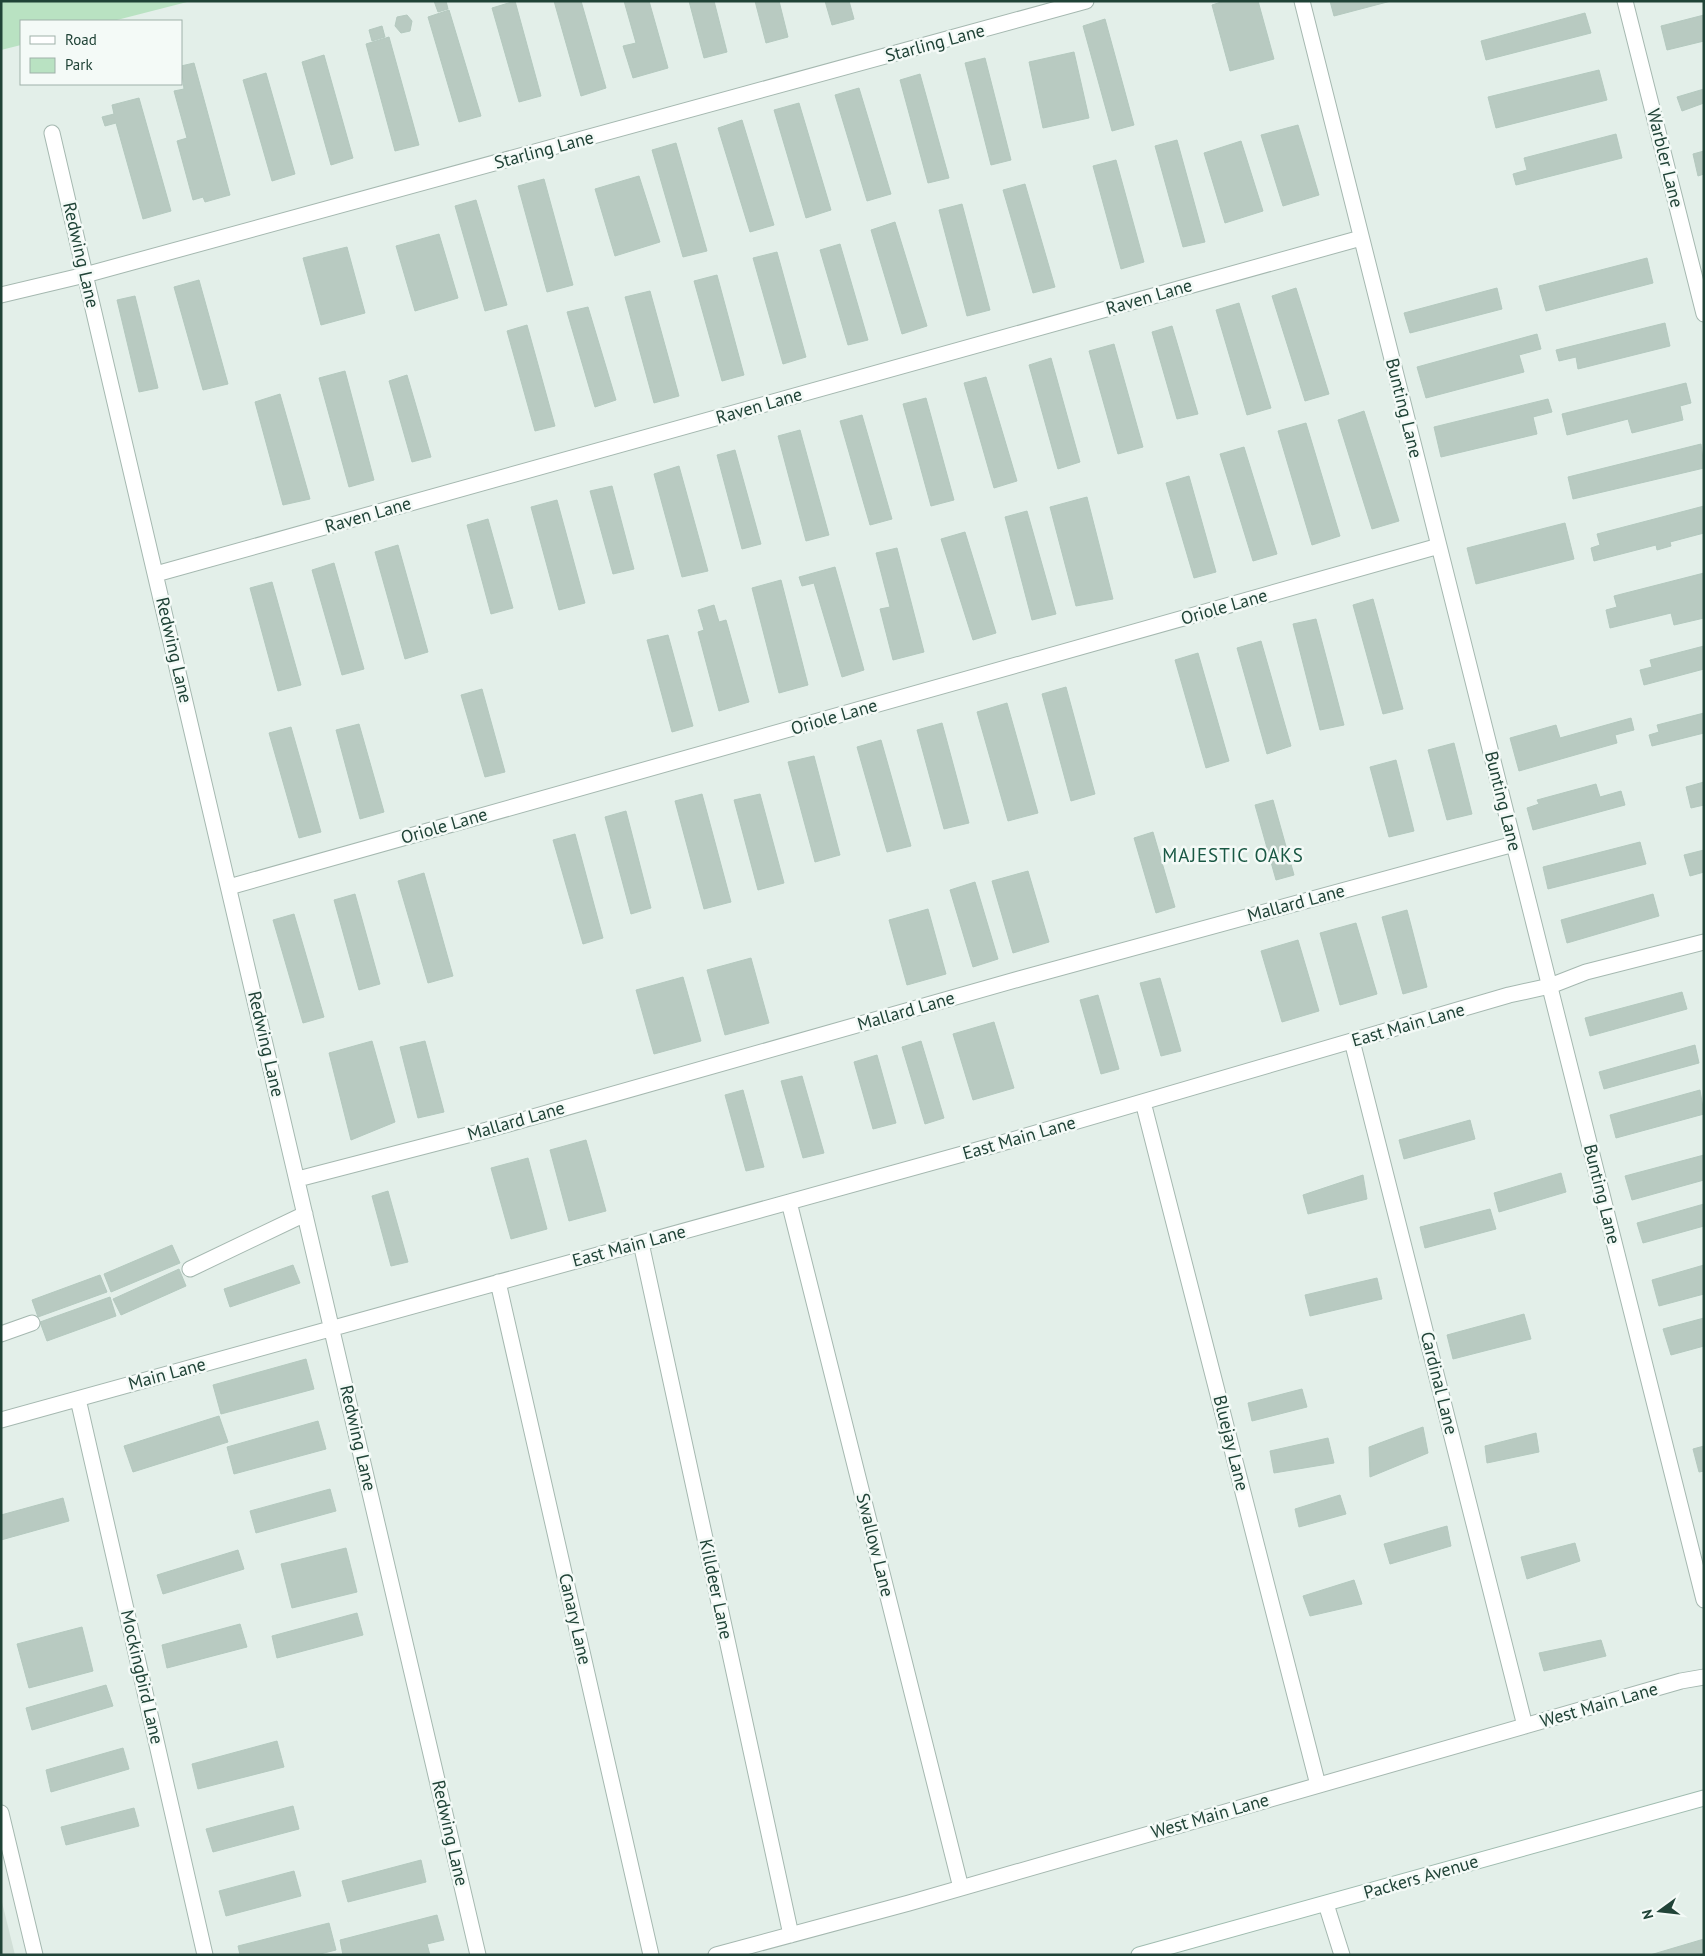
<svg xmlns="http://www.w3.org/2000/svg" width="1705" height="1956" font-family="'PT Sans',sans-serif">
<rect width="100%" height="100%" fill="#e3efe9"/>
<!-- built -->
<path fill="#d1dfd7" d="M1,1898L15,1955H1Z"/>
<!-- green -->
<path fill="#b9e2c2" d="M1,1H191L113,21H21V45L1,50Z"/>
<!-- building -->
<path fill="#b8cac1" stroke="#b4c9bf" d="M434,1H446L448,9L438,12Z
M515,1L541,96L519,102L492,8Z
M554,1H581L606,88L581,96Z
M624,1H649L668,68L633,78L623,46L636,43Z
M689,1H714L727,52L704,58Z
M755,1H779L788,37L766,43Z
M825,1H849L854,19L832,25Z
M1224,1H1258L1274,59L1230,71L1212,5Z
M1330,1H1391L1334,16Z
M449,10L481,116L459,122L428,17Z
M1585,13L1591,33L1486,60L1481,41Z
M407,15L412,21L410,31L401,33L395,26L397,17Z
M1704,15V41L1667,50L1661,26Z
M1105,19L1134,125L1112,131L1083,26Z
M382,26L385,37L372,41L369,30Z
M389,37L419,145L395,151L366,44Z
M1074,52L1089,118L1043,128L1029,62Z
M324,55L353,158L331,165L302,62Z
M985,58L1011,160L991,165L965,63Z
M194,63L230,195L205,202L203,197L193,200L177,141L187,138L174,91L184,89L181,66Z
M1599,70L1607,100L1496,128L1488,97Z
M266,73L295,174L272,181L243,80Z
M920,74L949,178L928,183L900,80Z
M859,88L891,194L867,201L835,95Z
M1704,89V103L1682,111L1677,97Z
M139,98L171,211L143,219L116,123L105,126L102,117L114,114L112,105Z
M799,103L831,210L806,218L774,110Z
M742,120L774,225L750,232L718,128Z
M1298,125L1319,195L1283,206L1261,135Z
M1616,134L1622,158L1516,185L1513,174L1527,170L1524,158Z
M1177,140L1205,242L1183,247L1155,146Z
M1241,141L1263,211L1225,223L1204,153Z
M676,143L707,251L683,257L652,150Z
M1704,151V174L1698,176L1693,154Z
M1116,160L1144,262L1121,269L1093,166Z
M639,176L660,242L615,256L595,189Z
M544,179L573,285L547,292L518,186Z
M1025,184L1055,287L1033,293L1003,190Z
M476,200L507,305L485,311L455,206Z
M962,204L990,310L967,316L939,210Z
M895,222L927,326L902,334L871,230Z
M439,234L458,298L415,311L396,246Z
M840,244L868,340L848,345L820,250Z
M347,247L365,313L321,325L303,258Z
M777,252L806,357L783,364L753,258Z
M1647,258L1653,283L1546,311L1539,286Z
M717,275L744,375L722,381L694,281Z
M199,280L228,384L203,390L174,287Z
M1296,288L1329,394L1305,401L1272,296Z
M1497,288L1502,309L1410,333L1404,313Z
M650,291L679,396L654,403L625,297Z
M135,296L158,388L139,392L117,300Z
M1239,303L1271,408L1247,415L1216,310Z
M588,307L616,400L595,407L567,312Z
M1665,323L1670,346L1578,369L1576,357L1559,361L1556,350Z
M527,325L555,426L535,431L507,331Z
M1172,326L1198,414L1177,419L1152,332Z
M1537,334L1541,349L1519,355L1524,372L1426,398L1417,367Z
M1114,344L1143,447L1118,454L1089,351Z
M1051,358L1080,462L1058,469L1029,365Z
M345,371L374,480L349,487L319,378Z
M407,375L431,457L412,462L389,381Z
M986,377L1017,481L994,488L964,383Z
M1686,383L1691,403L1680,406L1683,420L1632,433L1628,419L1567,435L1562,414Z
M280,394L310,499L283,505L255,402Z
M926,398L954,500L931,506L903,404Z
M1548,399L1552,412L1533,417L1537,434L1441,457L1434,427Z
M1364,411L1399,521L1372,529L1338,420Z
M862,415L892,519L870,525L840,421Z
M1306,423L1340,536L1312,545L1278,431Z
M800,430L829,535L806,541L778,436Z
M1701,444L1704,468L1573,499L1568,477Z
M1244,447L1277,554L1253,561L1220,454Z
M735,450L761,544L742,549L717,455Z
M679,466L708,571L682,577L654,474Z
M1189,476L1216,572L1194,578L1166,483Z
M612,486L634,569L613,574L590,491Z
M1087,497L1113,599L1076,606L1050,507Z
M557,500L585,603L559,610L531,507Z
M1704,506V533L1670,542L1671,546L1657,550L1656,545L1594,561L1591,548L1600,545L1597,534Z
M1027,511L1056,614L1032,620L1005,517Z
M488,519L513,608L491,614L467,525Z
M1565,523L1574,559L1476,584L1467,548Z
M965,532L996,633L973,640L941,539Z
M398,545L428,652L405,659L375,552Z
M897,548L924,652L893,660L880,609L890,607L876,553Z
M334,563L364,669L342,675L312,570Z
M835,567L864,670L842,677L814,583L802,586L799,577Z
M1704,573V618L1674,625L1671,613L1610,628L1606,610L1617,607L1614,596Z
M781,580L808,685L779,693L752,588Z
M272,582L301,685L278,691L250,588Z
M1373,599L1403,709L1383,714L1353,605Z
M714,605L719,622L726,620L749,702L719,711L698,632L704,630L698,610Z
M1316,619L1344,725L1320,730L1293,624Z
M668,635L693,726L672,732L647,640Z
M1261,641L1291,746L1267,754L1237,648Z
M1704,646V669L1644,685L1640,670L1652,667L1650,660Z
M1198,653L1229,761L1206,768L1175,660Z
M1066,687L1095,794L1071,801L1042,694Z
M482,689L505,772L485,777L461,695Z
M1007,703L1038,813L1008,821L977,712Z
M1704,713V733L1652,746L1649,735L1659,732L1657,725Z
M1631,718L1634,730L1615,735L1617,743L1519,771L1510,738L1556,725L1560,738Z
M942,723L969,823L944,829L917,730Z
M359,724L384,812L360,819L336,730Z
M291,727L321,832L299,838L269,733Z
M881,740L911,846L887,852L857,747Z
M1454,743L1472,814L1447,820L1428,750Z
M814,756L840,855L815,862L788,762Z
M1396,760L1414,831L1389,837L1370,767Z
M1704,782V805L1691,808L1686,787Z
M1596,784L1600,797L1621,791L1625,805L1533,830L1527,808L1539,804L1537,800Z
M702,794L731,902L704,909L675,801Z
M760,794L784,883L758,890L734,800Z
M1273,800L1294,875L1276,880L1255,805Z
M626,811L651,908L631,914L605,817Z
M1153,832L1175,907L1156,913L1134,838Z
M575,834L603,938L583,944L553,840Z
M1640,842L1646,864L1548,889L1543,867Z
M1704,850V872L1690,876L1684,855Z
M1028,871L1049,942L1013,953L992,881Z
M424,873L453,976L428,983L398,881Z
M975,882L998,959L973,967L950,890Z
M355,894L380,984L359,990L334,900Z
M1653,894L1659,916L1567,943L1561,920Z
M928,909L946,974L907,985L889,920Z
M1407,910L1427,987L1403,994L1382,917Z
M294,914L324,1017L303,1023L273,920Z
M1356,923L1377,994L1340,1005L1320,933Z
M1298,940L1319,1011L1282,1022L1261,951Z
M751,958L769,1023L725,1035L707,970Z
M683,977L701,1041L654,1054L636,990Z
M1160,978L1181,1051L1161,1056L1140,983Z
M1682,992L1687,1009L1590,1036L1585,1018Z
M1098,995L1119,1069L1101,1074L1080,1000Z
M994,1022L1014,1088L973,1100L953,1034Z
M372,1041L395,1122L351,1140L329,1053Z
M425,1041L444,1112L418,1118L400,1047Z
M921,1041L944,1118L925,1124L902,1047Z
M1695,1045L1699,1063L1604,1089L1599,1072Z
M877,1055L896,1123L873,1129L854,1062Z
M802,1076L824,1153L803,1158L781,1081Z
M743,1090L764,1167L746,1171L725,1095Z
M1700,1090L1704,1114L1616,1138L1610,1115Z
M1470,1120L1475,1139L1404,1159L1399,1140Z
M586,1140L606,1211L569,1221L550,1150Z
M1704,1155V1180L1632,1200L1625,1176Z
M528,1158L547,1229L511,1239L491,1168Z
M1561,1173L1566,1192L1499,1212L1494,1193Z
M1363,1175L1367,1199L1308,1214L1303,1195Z
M388,1191L408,1262L391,1266L372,1196Z
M1704,1204V1226L1643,1243L1637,1223Z
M1490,1209L1496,1229L1425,1248L1420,1227Z
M172,1245L180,1263L111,1292L104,1274Z
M293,1265L300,1283L230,1307L224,1289Z
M1704,1265V1294L1659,1306L1652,1280Z
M179,1269L186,1286L121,1315L113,1299Z
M100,1275L107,1292L38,1317L32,1300Z
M1377,1278L1382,1299L1310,1316L1305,1295Z
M110,1297L116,1316L47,1341L40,1322Z
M1524,1314L1531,1339L1453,1359L1447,1335Z
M1704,1318V1346L1671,1355L1663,1329Z
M306,1359L314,1389L221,1414L213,1385Z
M1302,1389L1307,1407L1252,1421L1248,1403Z
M219,1416L228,1442L133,1472L124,1446Z
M318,1421L326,1449L234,1474L227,1447Z
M1423,1427L1428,1453L1370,1477L1369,1447Z
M1536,1433L1539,1452L1487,1463L1485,1446Z
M1328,1438L1334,1463L1274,1473L1270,1451Z
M1704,1446V1471L1699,1472L1693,1449Z
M330,1489L336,1511L256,1533L250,1511Z
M1340,1495L1346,1514L1299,1527L1295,1509Z
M63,1498L69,1521L1,1540V1515Z
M1447,1526L1451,1546L1390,1564L1384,1544Z
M1575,1543L1580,1561L1527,1579L1521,1557Z
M346,1548L357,1592L292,1608L281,1564Z
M238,1550L244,1569L163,1594L157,1575Z
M1354,1580L1362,1604L1310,1616L1303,1596Z
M357,1613L363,1635L277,1658L272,1636Z
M240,1624L247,1647L167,1668L162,1645Z
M82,1627L93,1671L29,1688L17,1644Z
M1601,1640L1606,1656L1544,1671L1539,1653Z
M106,1685L113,1706L32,1730L26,1708Z
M277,1741L284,1767L198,1789L192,1764Z
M123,1748L129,1769L51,1792L46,1770Z
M293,1806L299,1829L213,1852L206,1829Z
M134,1808L139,1826L66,1845L61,1827Z
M421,1860L426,1882L348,1902L342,1881Z
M294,1871L301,1896L226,1916L219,1891Z
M437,1915L444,1940L427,1944L430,1955H343L340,1940Z
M329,1923L336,1950L316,1955H240L238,1946Z
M1704,1939V1955H1650Z"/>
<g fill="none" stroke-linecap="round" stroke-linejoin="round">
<!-- lane casing -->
<g stroke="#a5b8b0" stroke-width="17">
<path id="lane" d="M1326,1904L1342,1955"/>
</g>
<!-- street casing -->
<g stroke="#a5b8b0" stroke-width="17">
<path id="street" d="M1302,1L1704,1600
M1625,1L1704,314
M52,133L478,1955
M1,295L85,275L1086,1
M156,574L1361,238
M229,887L1439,546
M1352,1041L1525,1726
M1143,1102L1318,1785
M298,1179L487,1130L1019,979L1514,844
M789,1202L961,1888
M641,1243L791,1935
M190,1269L305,1214
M498,1282L651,1955
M1,1334L32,1323
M78,1399L205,1955
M1,1420L995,1145L1509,995L1550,986L1586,972L1704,942
M1,1813L35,1955
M716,1955L909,1903L1681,1681L1704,1677"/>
</g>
<!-- secondary casing -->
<g stroke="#a0bcb0" stroke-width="17">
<path id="secondary" d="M1139,1955L1704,1798"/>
</g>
<!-- lane -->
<use href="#lane" stroke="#fff" stroke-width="15"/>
<!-- street -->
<use href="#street" stroke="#fff" stroke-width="15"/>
<!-- secondary -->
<use href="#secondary" stroke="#fff" stroke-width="15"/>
</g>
<g text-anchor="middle" stroke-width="5" stroke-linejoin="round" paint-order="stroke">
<!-- street labels -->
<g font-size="18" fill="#204337" stroke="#f4faf7">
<text transform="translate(935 43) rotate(-15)" y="6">Starling Lane</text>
<text transform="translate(544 150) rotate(-15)" y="6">Starling Lane</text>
<text transform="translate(1665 158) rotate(76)" y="6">Warbler Lane</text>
<text transform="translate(81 255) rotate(77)" y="6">Redwing Lane</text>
<text transform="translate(1149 297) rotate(-16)" y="6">Raven Lane</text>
<text transform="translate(759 406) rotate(-16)" y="6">Raven Lane</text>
<text transform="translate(1404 408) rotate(76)" y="6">Bunting Lane</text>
<text transform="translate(368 515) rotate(-16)" y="6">Raven Lane</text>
<text transform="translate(1224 607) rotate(-16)" y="6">Oriole Lane</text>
<text transform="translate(174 650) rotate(77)" y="6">Redwing Lane</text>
<text transform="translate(834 717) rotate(-16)" y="6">Oriole Lane</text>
<text transform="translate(1503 801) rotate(76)" y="6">Bunting Lane</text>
<text transform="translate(444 826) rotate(-16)" y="6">Oriole Lane</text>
<text transform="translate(1296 903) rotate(-15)" y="6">Mallard Lane</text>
<text transform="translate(906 1011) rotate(-16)" y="6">Mallard Lane</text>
<text transform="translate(1408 1025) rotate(-16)" y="6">East Main Lane</text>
<text transform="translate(266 1044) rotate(77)" y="6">Redwing Lane</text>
<text transform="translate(516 1121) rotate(-16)" y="6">Mallard Lane</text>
<text transform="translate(1019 1138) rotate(-16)" y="6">East Main Lane</text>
<text transform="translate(1602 1194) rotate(76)" y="6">Bunting Lane</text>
<text transform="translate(629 1246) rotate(-15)" y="6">East Main Lane</text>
<text transform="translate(167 1374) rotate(-15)" y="6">Main Lane</text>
<text transform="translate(1439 1383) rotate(76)" y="6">Cardinal Lane</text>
<text transform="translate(358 1438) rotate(77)" y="6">Redwing Lane</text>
<text transform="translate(1231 1443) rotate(76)" y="6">Bluejay Lane</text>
<text transform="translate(875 1545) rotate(76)" y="6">Swallow Lane</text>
<text transform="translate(716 1589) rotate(78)" y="6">Killdeer Lane</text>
<text transform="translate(575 1619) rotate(77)" y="6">Canary Lane</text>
<text transform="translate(142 1677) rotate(77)" y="6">Mockingbird Lane</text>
<text transform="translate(1599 1705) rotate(-16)" y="6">West Main Lane</text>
<text transform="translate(1210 1816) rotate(-16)" y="6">West Main Lane</text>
<text transform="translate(450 1833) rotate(77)" y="6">Redwing Lane</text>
<text transform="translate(1421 1877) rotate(-16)" y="6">Packers Avenue</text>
</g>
<!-- neighbourhood labels -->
<g font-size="19" letter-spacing="1" fill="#195844" stroke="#f4faf7">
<text x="1233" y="862">MAJESTIC OAKS</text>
</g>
</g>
<!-- border -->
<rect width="1705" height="1956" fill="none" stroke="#204337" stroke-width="5"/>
<!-- legend -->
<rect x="20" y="20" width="162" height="65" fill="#f4faf7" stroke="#9fb1aa"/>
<rect x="30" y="36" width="25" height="8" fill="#ffffff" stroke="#9fb1aa"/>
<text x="65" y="45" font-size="15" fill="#204337">Road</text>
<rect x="30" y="58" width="25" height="15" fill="#b9e2c2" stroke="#9fb1aa"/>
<text x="65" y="70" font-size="15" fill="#204337">Park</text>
<!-- north arrow -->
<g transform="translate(1660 1911) rotate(255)" stroke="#f4faf7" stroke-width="4" paint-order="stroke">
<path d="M0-4L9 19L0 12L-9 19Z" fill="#204337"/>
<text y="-8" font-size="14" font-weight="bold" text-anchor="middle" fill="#204337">N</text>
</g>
</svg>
